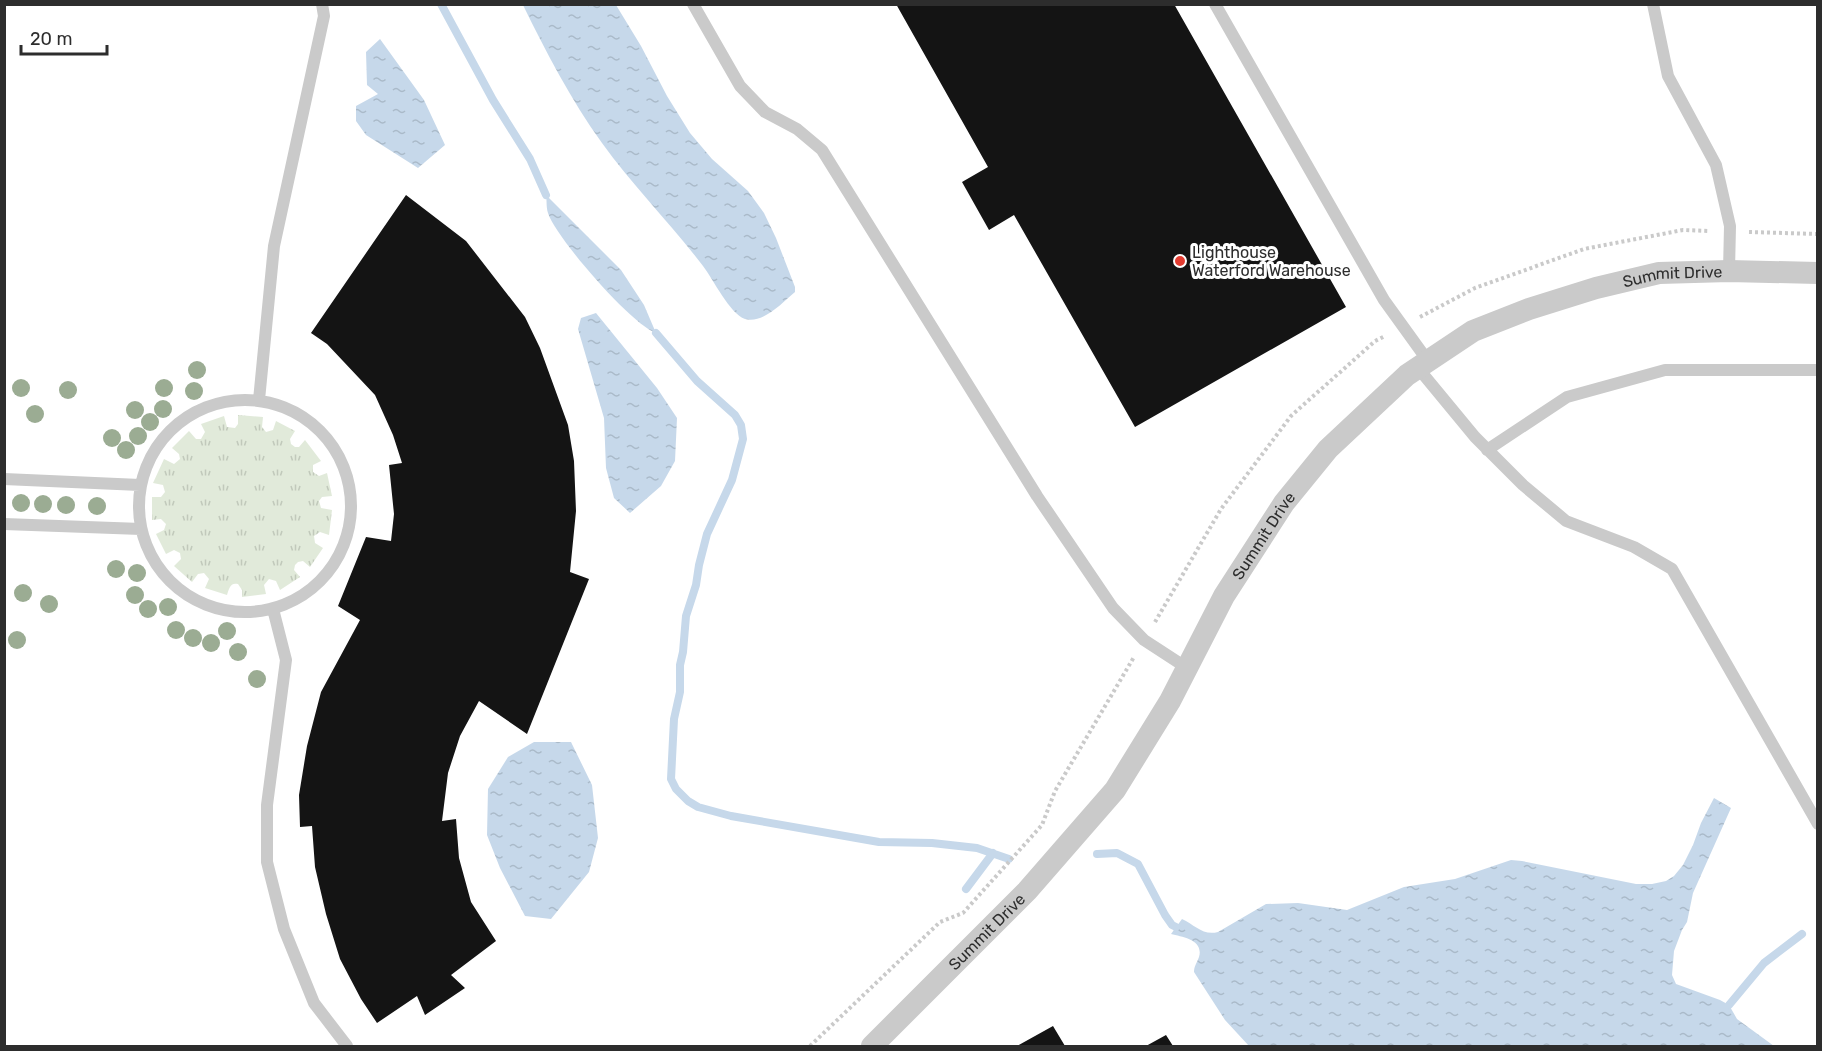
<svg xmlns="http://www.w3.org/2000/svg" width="1822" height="1051" font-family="Rubik,sans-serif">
<defs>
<pattern id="grass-tufts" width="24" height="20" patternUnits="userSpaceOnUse" patternTransform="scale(1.5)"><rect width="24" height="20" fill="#e1eada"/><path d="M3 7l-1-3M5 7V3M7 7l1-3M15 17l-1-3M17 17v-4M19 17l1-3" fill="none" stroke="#c1c9bb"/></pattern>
<pattern id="water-ripples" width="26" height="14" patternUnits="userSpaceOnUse" patternTransform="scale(1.5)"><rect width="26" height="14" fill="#c6d8ea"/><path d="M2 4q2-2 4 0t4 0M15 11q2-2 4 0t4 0" fill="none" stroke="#aabac9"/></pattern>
</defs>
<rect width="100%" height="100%" fill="#fff"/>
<!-- grass -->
<path fill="url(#grass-tufts)" d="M238,415L263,417L262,427L266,432L273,430L276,421L295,431L290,439L291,444L295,447H299L305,440L321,461L313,465V472L319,476L327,473L332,496L322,497L319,501L321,508L332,510L329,535L320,532L314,536L315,543L323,548L310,567L303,561L298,562L295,565L294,570L300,577L280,590L276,581L269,579L264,585L266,594L242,597V590L238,584C230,582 229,589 227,595L205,588L209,579L204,573L198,574L192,582L174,566L181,559L180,553L174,550L166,554L156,534L164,530L166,524L161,519L152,520V497H161L165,492L163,485L153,483L164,459L174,464L180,459L179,454L172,448L189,431L196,439H201L205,432L201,424L224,416L227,427L235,428L238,424Z"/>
<!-- water -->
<path fill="url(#water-ripples)" d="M523,5H616L641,46L667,96L690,133L712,159L748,191L764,213L776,238L795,287V292C782,303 763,324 745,319C730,314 713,279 703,266C671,224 633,186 602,143C571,100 546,52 523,5Z
M380,39L424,100L445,145L418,168L366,135L356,121V106L378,94L367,85L366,52Z
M546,195L621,270L644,305L656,333C632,325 556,238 548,213C546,207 547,200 546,195Z
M596,313L657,388L677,418L675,461L661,486L630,513L614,498L606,468L604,418L578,329L581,318Z
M534,742H571L592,785L598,838L589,872L551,919L525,916L500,868L487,835L488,789L508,757Z
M1714,798L1731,808L1693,893L1687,922L1682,930L1674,951L1672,975L1676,984L1720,1000L1729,1005L1737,1019L1774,1046H1249L1225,1020L1194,972C1194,966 1197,963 1199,957C1204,940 1183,937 1171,934L1182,919C1195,925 1203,936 1218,932L1266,904L1298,903L1347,910L1404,887L1455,879L1511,860L1522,861L1636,884H1652L1666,881L1674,876L1683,865L1693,845L1701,823Z"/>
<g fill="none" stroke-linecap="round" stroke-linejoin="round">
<!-- stream -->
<path stroke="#c6d8ea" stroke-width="8" d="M441,4L493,100L530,159L546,195
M656,333L697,381L735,415L741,425L743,439L732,480L707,534L699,565L696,585L686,616L683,652L680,665V692L674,719L671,779L676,789L688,801L698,807L731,816L879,842L932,843L977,848L1009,859
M1097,854L1117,853L1138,864L1165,915L1172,925L1176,927
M966,889L993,853
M1729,1005L1764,963L1802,934"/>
</g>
<!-- building -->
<path fill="#141414" d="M896,4H1174L1346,307L1135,427L1014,215L989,230L962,182L988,167Z
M406,195L466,241L525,317L540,348L568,425L574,461L576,511L570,572L589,579L527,734L479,701L460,736L448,773L442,821L456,819L459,858L471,902L496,941L451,975L465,988L425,1015L417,996L377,1023L361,999L340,959L326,914L315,867L312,826L300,827L299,795L307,746L321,692L360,620L338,606L366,537L391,541L394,514L389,465L402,463L393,435L375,395L327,344L311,333Z
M1053,1026L1065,1046H1017Z
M1166,1035L1173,1046H1146Z"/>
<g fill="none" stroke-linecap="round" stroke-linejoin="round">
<!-- path -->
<path stroke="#cacaca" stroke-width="4" stroke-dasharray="3 3" stroke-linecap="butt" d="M1749,232L1818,234
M1420,317L1475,288L1584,249L1683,230L1709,231
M1155,622L1221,509L1291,416L1375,341L1385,336
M810,1046L940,922L963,913L1042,825L1055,791L1134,657"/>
<!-- service -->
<path stroke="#cacaca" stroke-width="12" d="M693,4L740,86L765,112L797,129L822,150L1037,496L1113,608L1144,640L1187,668
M1215,4L1384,300L1428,361
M1653,4L1668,76L1716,165L1730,226L1729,271
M1418,368L1475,437L1523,485L1566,521L1634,547L1672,569L1818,824
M139 506a106 106 0 1 1 212 0a106 106 0 1 1-212 0Z
M259,400L274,246L324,16L322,4
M1487,450L1567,397L1665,370H1818
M4,479L140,485
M4,524L141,529
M273,609L286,660L267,805V862L284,929L314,1003L347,1046"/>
<!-- minor -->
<path stroke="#cacaca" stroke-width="22" id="s1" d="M872,1046L1027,891L1115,790L1170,701L1224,596L1284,503L1328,449L1407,375L1473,331L1529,309L1596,288L1659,273L1729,271L1818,273"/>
</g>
<!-- trees -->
<g fill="#9bac93">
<circle cx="197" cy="370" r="9"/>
<circle cx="21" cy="388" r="9"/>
<circle cx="164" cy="388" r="9"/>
<circle cx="68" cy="390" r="9"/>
<circle cx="194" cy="391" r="9"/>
<circle cx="163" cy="409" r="9"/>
<circle cx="135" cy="410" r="9"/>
<circle cx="35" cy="414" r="9"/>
<circle cx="150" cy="422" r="9"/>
<circle cx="138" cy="436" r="9"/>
<circle cx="112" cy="438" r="9"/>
<circle cx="126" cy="450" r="9"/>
<circle cx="21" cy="503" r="9"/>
<circle cx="43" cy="504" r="9"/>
<circle cx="66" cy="505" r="9"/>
<circle cx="97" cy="506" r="9"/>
<circle cx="116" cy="569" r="9"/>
<circle cx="137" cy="573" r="9"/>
<circle cx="23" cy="593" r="9"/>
<circle cx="135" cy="595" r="9"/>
<circle cx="49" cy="604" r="9"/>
<circle cx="168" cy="607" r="9"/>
<circle cx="148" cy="609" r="9"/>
<circle cx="176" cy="630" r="9"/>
<circle cx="227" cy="631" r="9"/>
<circle cx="193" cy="638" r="9"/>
<circle cx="17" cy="640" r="9"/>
<circle cx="211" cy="643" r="9"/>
<circle cx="238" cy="652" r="9"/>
<circle cx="257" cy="679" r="9"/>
</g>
<!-- markers -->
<circle fill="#e33b30" stroke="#fff" stroke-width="2" cx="1180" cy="261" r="6"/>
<g text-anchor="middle" stroke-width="6" stroke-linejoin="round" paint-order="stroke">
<!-- poi labels -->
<g font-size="16" fill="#2d2d2d" stroke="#fff" text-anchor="start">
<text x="1192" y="258">Lighthouse<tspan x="1192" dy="18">Waterford Warehouse</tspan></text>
</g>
<!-- street labels -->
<g font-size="16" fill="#2d2d2d" stroke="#fff">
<text dy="6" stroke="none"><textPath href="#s1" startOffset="1152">Summit Drive</textPath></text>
<text dy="6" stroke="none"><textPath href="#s1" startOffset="648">Summit Drive</textPath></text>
<text dy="6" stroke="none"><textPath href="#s1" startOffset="162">Summit Drive</textPath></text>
</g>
</g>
<!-- border -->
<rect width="1822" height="1051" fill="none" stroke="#2d2d2d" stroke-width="12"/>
<!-- scale -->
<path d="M21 45v9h86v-9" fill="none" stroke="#2d2d2d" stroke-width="3"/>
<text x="30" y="45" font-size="18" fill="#2d2d2d" stroke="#ffffff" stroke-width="4.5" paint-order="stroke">20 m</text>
</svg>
